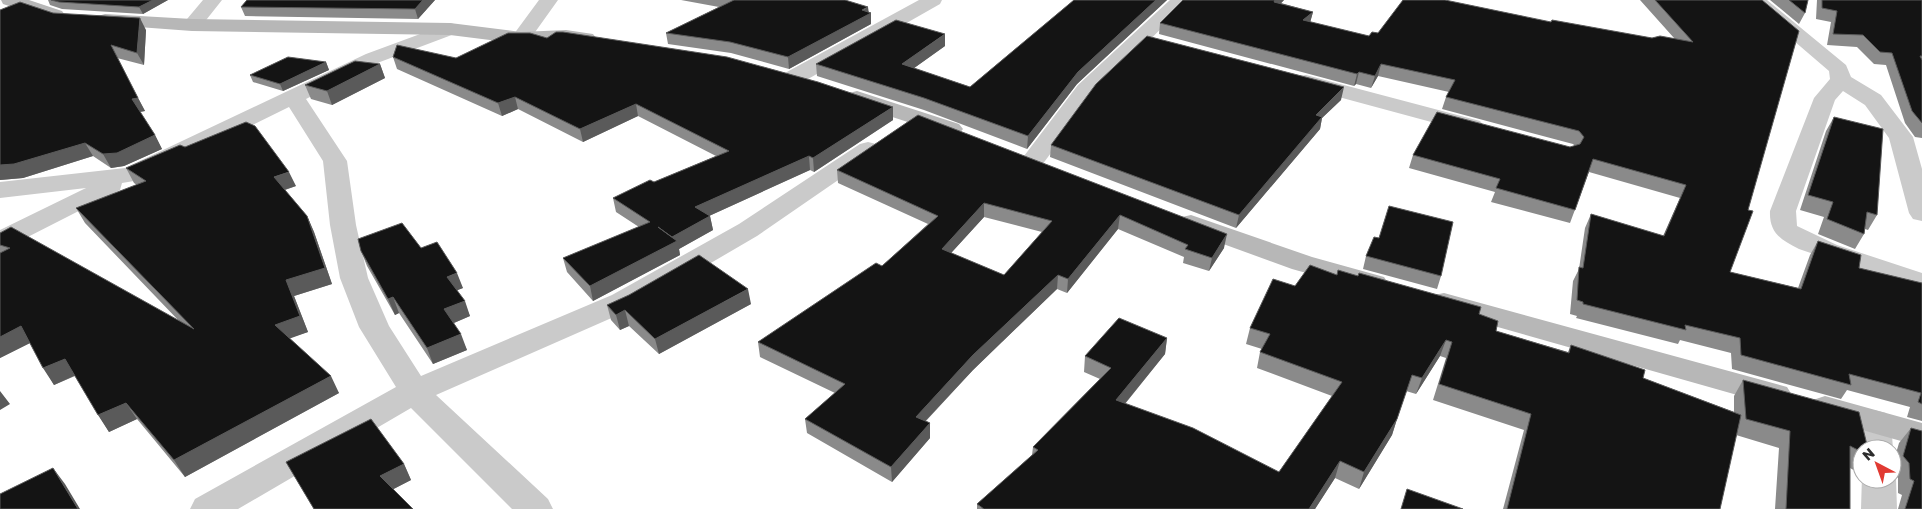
<svg xmlns="http://www.w3.org/2000/svg" width="1922" height="509" font-family="'Golos Text',sans-serif">
<rect width="100%" height="100%" fill="#fff"/>
<g fill="none" stroke-linecap="round" stroke-linejoin="round">
<!-- street -->
<path fill="#cacaca" fill-rule="evenodd" d="M203,0H222L199,29H185L182,25Z
M539,0H558L528,42L521,44L514,42L511,38Z
M919,0H942L940,4L801,83L793,84L785,83L782,78L785,73Z
M1170,0H1190L1094,95L1042,165L1033,167L1024,165L1021,160L1078,85Z
M1746,0H1767L1846,65L1851,77L1881,95L1913,137L1922,169V221L1913,219L1909,213L1889,138L1865,105L1843,91L1835,100L1796,211L1797,226L1837,245L1922,273V291L1799,249C1781,240 1769,233 1770,211L1814,98L1830,79L1829,71Z
M450,23L457,25L460,29L457,33L380,62L306,99L347,161L356,225L368,278L389,326L421,376L612,295L739,224L860,144L868,142L876,144L880,149L876,154L757,236L632,309L436,395L548,499L553,509H512L411,408L238,509H190L195,499L396,387L359,327L340,278L330,225L323,161L289,107L140,180L122,183L120,190L10,246L0,248V230L86,188L0,198V182L125,168L366,54Z
M1306,75L1480,121L1484,126L1480,131L1472,133L1298,86L1295,81L1298,76Z
M1874,410L1886,413L1891,422L1893,449L1892,451V449H1862V455C1856,443 1856,425 1862,413Z
M1892,472L1896,479L1897,509H1861L1862,476V479H1892Z"/>
<!-- secondary -->
<path fill="#b7b7b7" fill-rule="evenodd" d="M1,0H29L62,11L65,15L62,19L55,21L3,4Z
M105,14L192,19L450,23L521,32L566,30L593,34L596,38L593,42L521,44L450,35L192,31L98,24L95,20L98,16Z
M857,91L959,124L963,129L959,134L951,136L849,103L846,98L849,93Z
M1191,215L1312,257L1384,277L1388,283L1384,289L1374,292L1292,269L1182,229L1178,223L1182,217Z
M1444,293L1787,387L1792,395L1787,403L1776,406L1434,309L1429,302L1434,295Z
M1825,396L1922,423V447L1813,416L1809,408L1813,400Z"/>
</g>
<!-- wall -->
<path fill="#8a8a8a" fill-rule="evenodd" d="M48,0H168L143,14L62,9L50,5Z
M247,0H435L418,19L245,16L241,7Z
M681,0H845L871,13V24L789,69L731,53L668,44L666,33L719,7Z
M1074,0H1167L1077,84L1027,149L924,110L817,76L816,64L945,46L914,68L970,87Z
M1183,0H1284L1281,3L1313,12L1310,22L1369,36L1378,33L1551,22L1652,38H1674L1640,0H1762L1730,272L1798,288L1810,255L1818,241L1859,268L1922,283V421L1907,417L1910,407L1847,390L1841,399L1732,369L1731,353L1680,340L1678,344L1576,318L1577,316L1570,314L1573,281L1579,269L1585,228L1591,214L1663,236L1680,198L1589,172L1570,223L1491,202L1495,192L1409,168L1413,155L1570,147L1575,146L1573,144L1442,109L1446,97L1449,92L1378,76L1371,88L1356,84L1354,86L1159,34L1160,23Z
M1770,0H1808L1805,13L1799,24Z
M1817,0H1922V138L1915,137L1905,123L1886,65L1874,64L1857,47L1827,45L1831,22L1816,19Z
M0,10L53,13L146,30L144,65L117,58L145,111L140,112L155,135L162,149L124,166L111,168L93,156L23,178L0,180Z
M547,38L893,120L814,172L810,170L709,216H710L713,230L679,249L680,255L593,301L567,272L563,258L639,227L616,212L613,198L654,182L716,156L638,116L583,142L518,109L502,116L397,69L393,57L456,58Z
M326,62L329,70L283,91L253,82L250,75Z
M380,64L385,78L332,105L311,99L305,85Z
M1341,100L1322,118L1320,129L1236,228L1050,157L1051,145Z
M918,115L1224,248L1209,271L1183,263L1184,257L1118,229L1067,293L1057,289L973,370L926,421L930,423V438L892,482L807,433L805,419L835,393L760,357L758,342L882,266L928,224L838,183L837,170ZM984,217L1042,232L1004,275L951,253Z
M1834,117L1877,215L1868,230L1865,229L1864,234L1855,249L1818,234L1824,217L1800,210L1826,131Z
M185,147L296,186L285,190L307,216L314,232L332,284L294,296L308,332L289,338L339,393L185,477L137,419L109,432L75,376L54,385L30,343L0,358V233L180,322L85,223L76,208L137,185L134,183L126,168Z
M1379,238L1441,276L1437,289L1363,269L1366,256Z
M421,248L463,288L457,290L470,316L454,323L467,350L433,364L399,313L395,315L367,266L361,251Z
M1337,275L1479,314L1496,331L1568,352L1571,345L1643,378L1734,412V396L1743,380L1862,449V466L1857,472L1850,468V509H1775L1779,448L1736,435L1720,509H1503L1524,430L1433,400L1446,358L1440,356L1416,394L1406,391L1392,435L1359,489L1335,478L1315,509H977V504L1032,455L1033,447L1100,379L1084,372L1085,356L1167,338L1165,354L1125,404L1279,472L1332,396L1257,368L1260,352L1262,349L1246,344L1250,328L1295,286Z
M629,295L751,304L659,354L629,326L620,330L611,320L607,305Z
M1911,428L1922,509H1898L1902,495L1898,493V478L1892,472V467L1899,443Z
M286,462L404,464L411,480L393,489L413,509H314Z"/>
<!-- shaded-wall -->
<path fill="#5a5a5a" d="M153,0H168L143,14L139,7Z
M423,0H435L418,19L415,9Z
M1156,0H1167L1077,84L1027,149L1028,136L1078,72Z
M1275,0H1284L1272,13L1274,2Z
M868,7L869,14L871,13V24L789,69L788,57Z
M1313,12L1310,23L1303,20Z
M140,18L146,30L144,65L137,53Z
M945,34V46L903,76L902,64Z
M326,62L329,70L283,91L280,84Z
M380,64L385,78L332,105L327,91Z
M1381,64L1378,76L1371,88L1375,76Z
M1359,72L1356,84L1354,86L1357,74Z
M1344,87L1341,100L1322,118L1320,129L1236,228L1239,215L1316,115Z
M515,97L518,109L502,116L498,103Z
M138,98L145,111L139,112L132,99Z
M636,104L638,116L583,142L580,129Z
M893,107V120L814,172L813,158Z
M155,135L162,149L124,166L111,168L103,154Z
M85,143L93,156L23,178L0,180V165Z
M809,156L810,170L698,221L695,207Z
M289,172L296,186L281,191L274,177Z
M984,203V217L942,263V249Z
M1120,215L1118,229L1067,293L1068,279Z
M307,216L314,232L332,284L294,296L308,332L283,341L275,325L286,280Z
M710,216L713,230L679,249L680,255L593,301L590,286L672,237Z
M1227,234L1224,248L1209,271L1212,258Z
M457,273L463,288L453,292L447,277Z
M1058,275L1057,289L973,370L916,431V417L973,355Z
M748,289L751,304L659,354L655,339Z
M393,297L399,313L395,315L388,299Z
M465,301L470,316L449,325L444,309Z
M625,310L629,326L620,330L616,315Z
M21,326L32,342L0,358V337Z
M461,334L467,350L433,364L427,348Z
M1167,338L1165,354L1114,417L1116,400Z
M1446,340L1440,356L1416,394L1422,378Z
M65,359L76,375L54,385L43,368Z
M331,376L339,393L185,477L174,460Z
M0,391L10,404L0,410Z
M126,403L137,419L109,432L98,415Z
M1397,419L1392,435L1359,489L1364,472Z
M930,423V438L892,482L891,467Z
M1340,461L1335,478L1315,509H1309Z
M404,464L411,480L388,492L380,476Z
M53,468L65,484L80,509H78Z"/>
<!-- building -->
<path fill="#141414" stroke="#5a5a5a" fill-rule="evenodd" d="M51,0H153L139,7L59,2Z
M247,0H423L415,9L241,7Z
M734,0H845L868,7L862,10L871,13L788,57L730,42L666,33Z
M1074,0H1156L1078,72L1028,136L924,98L816,64L896,20L945,34L902,64L970,87Z
M1183,0H1275L1274,2L1313,12L1303,20L1369,36L1372,32L1378,33L1403,0H1445L1551,22L1552,20L1652,38L1660,36L1693,42L1655,0H1762L1799,31L1748,210L1753,211L1730,272L1801,289L1818,241L1861,255L1859,268L1922,283V404L1918,402L1921,393L1849,374L1851,385L1741,355L1740,338L1685,325L1686,330L1583,304V302L1577,300L1579,267L1583,268L1591,214L1664,236L1686,185L1593,159L1575,210L1496,188L1500,179L1413,155L1437,112L1570,147L1580,144L1584,137L1579,131L1446,97L1455,80L1381,64L1375,76L1359,72L1357,74L1160,23Z
M1789,0H1808L1805,13Z
M1822,0H1922V56H1920L1922,60V123L1912,111L1892,53L1880,52L1863,35L1833,34L1837,11L1822,8Z
M20,2L53,13L140,18L137,53L111,45L138,98L132,99L155,135L117,153L103,154L85,143L14,164L0,165V10Z
M556,32H563L727,57L818,82L893,107L813,158L809,156L695,207L710,216L672,237L658,227L677,241L590,286L563,258L650,222L613,198L650,180L654,182L729,151L636,104L580,129L515,97L498,103L393,57L397,45L456,58L508,33H530L547,38Z
M1147,36L1344,87L1316,115L1322,117L1239,215L1051,145L1096,84Z
M288,57L326,62L280,84L250,75Z
M355,61L380,64L327,91L305,85Z
M918,115L1227,234L1212,258L1185,249L1188,245L1120,215L1068,279L1058,275L973,355L916,417L930,423L891,467L805,419L845,384L758,342L876,263L882,266L938,216L837,170ZM984,203L1052,221L1004,275L942,249Z
M1834,117L1883,129L1877,215L1867,212L1864,234L1827,219L1833,202L1808,195Z
M246,122L255,126L289,172L274,177L307,216L325,268L286,280L300,316L275,325L331,376L174,460L126,403L98,415L65,359L43,368L21,326L0,337V253L10,248L0,245V233L11,227L194,329L76,208L146,181L126,168L180,145L185,147Z
M1389,206L1453,222L1441,276L1366,256L1374,237L1379,238Z
M402,223L421,248L437,242L457,273L447,277L465,301L444,309L461,334L427,348L393,297L388,299L361,251L358,239Z
M699,255L748,289L655,339L625,310L616,315L607,305L629,295Z
M1310,265L1337,275L1338,270L1358,276L1359,273L1481,307L1479,314L1498,321L1496,331L1569,353L1571,345L1645,370L1643,378L1741,415L1720,509H1507L1531,414L1439,384L1452,342L1446,340L1422,378L1412,375L1397,419L1364,472L1340,461L1309,509H984L977,504L1038,450L1033,447L1111,368L1085,356L1119,318L1167,338L1116,400L1193,428L1279,472L1342,382L1260,352L1270,334L1250,328L1273,279L1295,286Z
M1743,380L1859,412L1868,449H1862V452L1850,446V509H1786L1790,431L1746,419Z
M371,419L404,464L380,476L413,509H314L286,462Z
M1911,428L1922,431V509H1905L1914,481L1910,479L1909,463L1903,456Z
M53,468L78,509H0V494Z
M1407,489L1463,509H1401Z"/>
<!-- north arrow -->
<g transform="translate(1877 464) rotate(319)"><circle r="24" fill="#ffffff" stroke="#ababab"/>
<path d="M0-4L9 19L0 12L-9 19Z" fill="#e13a32"/>
<text y="-8" font-size="14" font-weight="bold" text-anchor="middle" fill="#2d2d2d">N</text>
</g>
</svg>
